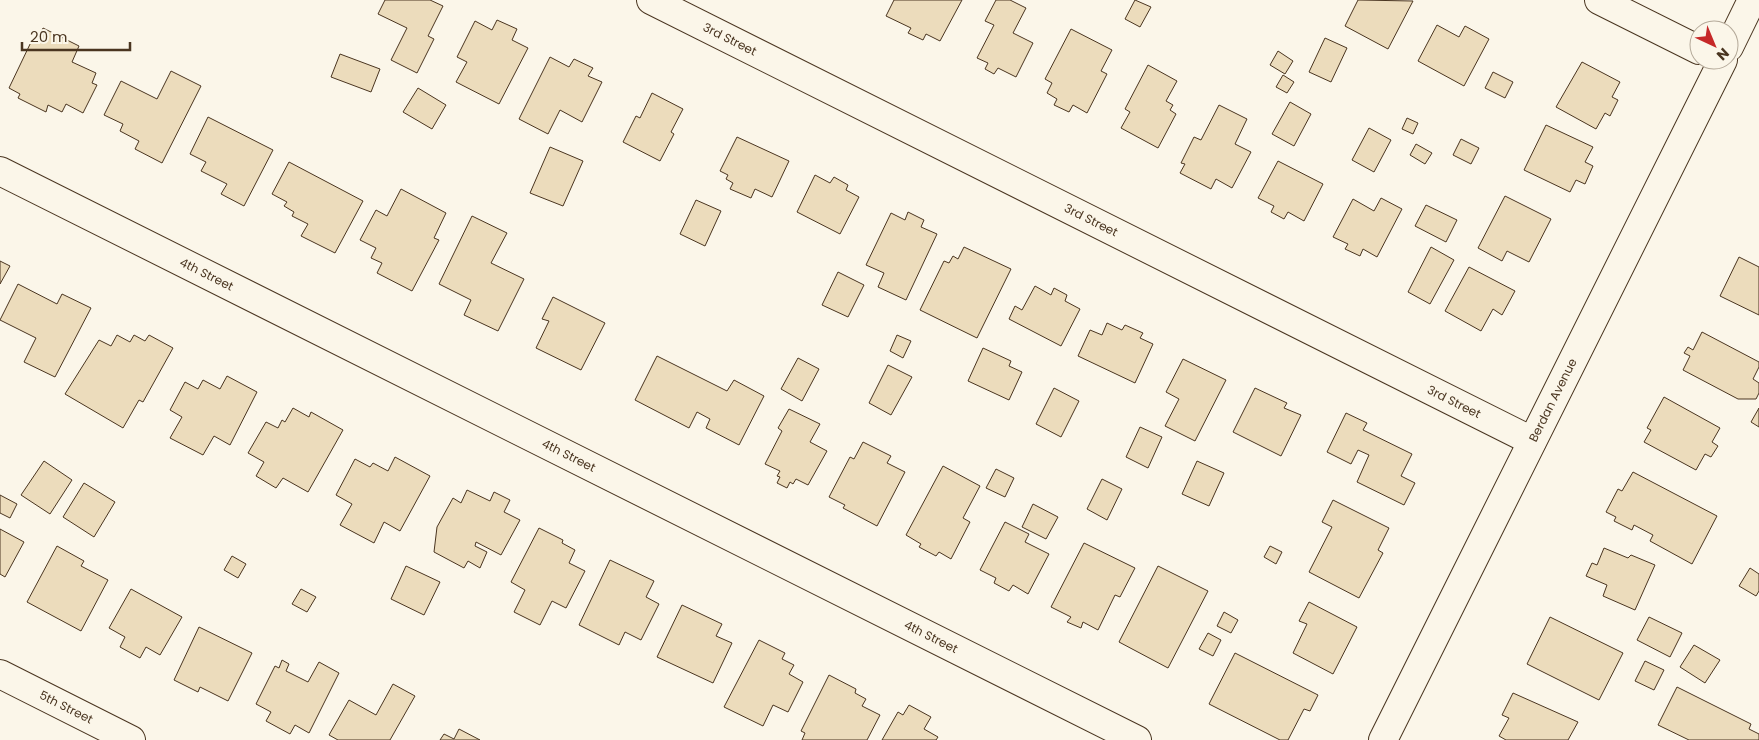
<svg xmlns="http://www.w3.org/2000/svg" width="1759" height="740" font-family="Poppins,sans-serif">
<rect width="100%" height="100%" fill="#fbf6e9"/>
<!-- building -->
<path fill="#ecdcbc" stroke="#4a3520" d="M385,0H430L443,6L428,36L434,39L417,73L391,60L407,28L378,14Z
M894,0H962L940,41L926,34L923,40L908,33L911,28L886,16Z
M996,0H1010L1026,8L1013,33L1033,43L1016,77L998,68L994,74L985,69L988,63L977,58L994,25L985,21Z
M1135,0L1151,7L1140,27L1125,19Z
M1358,0L1413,1L1388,49L1345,26Z
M497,20L517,29L512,40L528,48L499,104L456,82L467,62L457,57L475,21L492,30Z
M1437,25L1459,37L1465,26L1489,39L1464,86L1418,61Z
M43,28L79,46L72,62L96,73L92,83L97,85L83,113L66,104L62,112L48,105L46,112L18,98L20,94L9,88L32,40L37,42Z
M1071,29L1112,50L1101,71L1107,74L1087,113L1073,105L1069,112L1054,105L1057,99L1047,93L1052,83L1045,79Z
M1325,38L1347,48L1331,82L1309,72Z
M1278,51L1293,61L1285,74L1270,65Z
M340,54L380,69L371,92L331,77Z
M550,57L569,67L574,59L593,68L588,76L602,82L582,122L560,110L548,134L519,119Z
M1582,62L1620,82L1612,97L1618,100L1610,116L1605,113L1596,129L1556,107Z
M1148,65L1177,81L1166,101L1173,105L1170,110L1176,114L1158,148L1121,128L1130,112L1125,109Z
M171,71L201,86L162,163L135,149L139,141L120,131L123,124L104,115L121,81L157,99Z
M1493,72L1513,82L1505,98L1485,88Z
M1283,75L1294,82L1287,93L1276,87Z
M418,88L446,105L432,129L403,112Z
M652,93L683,109L671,132L674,134L660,161L623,142L636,116L640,118Z
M1290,102L1311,114L1294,146L1272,134Z
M1219,105L1247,119L1235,144L1251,152L1232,188L1216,179L1211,189L1180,173L1185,164L1181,163L1194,137L1201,140Z
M208,117L273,150L244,206L221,194L227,184L201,171L206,162L190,154Z
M1407,118L1418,123L1413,134L1402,129Z
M1546,125L1593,147L1585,162L1593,166L1585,184L1576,180L1570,192L1524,170Z
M1369,128L1391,140L1374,172L1352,160Z
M737,137L789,161L772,197L755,189L751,198L730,189L733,183L726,179L728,175L720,171Z
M1461,139L1479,148L1471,164L1453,155Z
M1416,144L1432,153L1425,164L1410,155Z
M550,147L583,161L563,206L530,193Z
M1278,161L1323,184L1304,221L1288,212L1284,219L1271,212L1274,206L1258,198Z
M289,162L363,201L335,253L301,236L308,224L292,216L294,212L284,206L287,202L272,194Z
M815,175L830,183L834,177L848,185L846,190L859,197L840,234L797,212Z
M401,189L446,213L434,238L439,240L412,291L377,273L382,263L371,258L376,248L360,240L376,210L387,216Z
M1505,196L1551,219L1529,262L1507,251L1502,261L1478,248Z
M1381,198L1402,209L1377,257L1363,249L1360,256L1345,249L1348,244L1333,237L1353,199L1374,211Z
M696,200L721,211L705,246L680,234Z
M1426,205L1457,220L1446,242L1415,226Z
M908,212L924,220L921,227L937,234L906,300L878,287L884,273L866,265L891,213L905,220Z
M472,216L507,233L491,263L524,279L498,331L464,315L471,300L439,284Z
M964,247L1011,269L977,338L920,310L944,261L949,263L953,256L958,259Z
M1431,247L1454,260L1430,304L1408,292Z
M1739,257L1759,267V315L1720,296Z
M0,261L10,266L0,284Z
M1469,267L1515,291L1502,315L1493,309L1481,331L1445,311Z
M838,272L864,285L848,317L822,305Z
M18,284L57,304L62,294L91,308L55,377L24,362L36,338L0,320Z
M1035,286L1051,295L1054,288L1067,295L1065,301L1080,309L1061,346L1009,319L1015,306L1022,310Z
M553,297L605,323L581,370L536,348L549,321L542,319Z
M1107,323L1122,330L1125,325L1143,333L1140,338L1153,344L1135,383L1078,356L1090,330L1102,335Z
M1702,332L1759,362V367L1753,379L1759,383V393L1756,399H1738L1683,370L1690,356L1684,353L1688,347L1693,350Z
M117,335L130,342L134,335L145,341L149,335L173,348L143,402L139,400L123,428L65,394L99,340L111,346Z
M897,335L911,341L903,358L890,351Z
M983,348L1011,361L1009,366L1022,372L1009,400L968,381Z
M657,356L727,391L734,380L764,396L739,445L706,428L710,419L697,412L689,428L635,400Z
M798,358L819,369L802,401L781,389Z
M1183,359L1226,380L1195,441L1165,426L1179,399L1166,392Z
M888,365L912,377L891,415L869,403Z
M227,376L257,392L230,445L214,436L203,455L170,438L182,417L170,410L185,382L198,389L203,380L220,389Z
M1054,388L1079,401L1061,437L1036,424Z
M1255,388L1287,403L1284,408L1301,415L1281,456L1233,432Z
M1664,397L1720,428L1712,442L1718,446L1711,457L1705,454L1696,470L1644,442L1651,430L1647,428Z
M293,408L309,417L311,412L343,430L308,492L283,478L276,488L256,476L264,462L248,453L266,422L278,428L282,420L285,422Z
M1759,408V427L1751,422Z
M789,409L820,424L810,442L827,451L808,485L796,479L793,484L790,482L787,488L777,483L780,477L777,476L780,471L765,464L782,431L778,428Z
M1346,413L1367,423L1363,430L1412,454L1401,476L1415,483L1404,505L1357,482L1369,455L1358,450L1351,464L1327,452Z
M1140,427L1162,437L1148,468L1126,457Z
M863,442L891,456L887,463L905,472L877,526L843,508L845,505L829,497L850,457L854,459Z
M395,457L430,476L400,531L384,522L374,543L340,525L352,504L336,495L355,459L370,467L373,463L388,471Z
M44,461L72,480L50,514L21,495Z
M1197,461L1224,473L1209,506L1182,494Z
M943,466L980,486L963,518L970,522L951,559L939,552L936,556L919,547L921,544L906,535Z
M996,469L1014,478L1005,497L986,488Z
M1633,472L1717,516L1692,564L1650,541L1653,535L1634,525L1632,530L1614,521L1616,517L1606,512L1618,489L1622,491Z
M1102,479L1122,489L1107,520L1087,509Z
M84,483L115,502L94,537L63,517Z
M467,490L490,501L494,492L510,500L504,512L520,520L501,555L476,542L475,546L487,552L480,568L468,561L464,568L434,552L437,527L453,498L461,503Z
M0,495L17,504L10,518L0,513Z
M1333,500L1389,528L1378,550L1383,553L1359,598L1309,572L1332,527L1322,522Z
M1033,504L1058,517L1046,539L1022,527Z
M1005,522L1029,534L1025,542L1049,554L1028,594L1013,585L1009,591L994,583L996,578L980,570Z
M539,528L563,540L562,543L575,550L569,563L585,571L566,608L552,601L540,625L514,612L525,590L511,582Z
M0,529L24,542L5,577L0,574Z
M1084,543L1135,568L1120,597L1115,595L1098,630L1083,622L1081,628L1067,622L1071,617L1051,607Z
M57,546L84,561L81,566L108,580L81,631L27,602Z
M1270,546L1282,552L1276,564L1264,557Z
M1604,548L1628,558L1631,555L1655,565L1635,610L1603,596L1607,585L1586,576L1592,563L1597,565Z
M232,556L246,564L238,578L224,570Z
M610,560L654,581L646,597L659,604L641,640L625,632L619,645L579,625Z
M406,566L440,582L424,615L391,599Z
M1158,566L1208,591L1168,668L1119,642Z
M1750,568L1759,574V591L1756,596L1739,586Z
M131,589L182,617L160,655L146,647L140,658L120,647L125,637L109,628Z
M301,589L316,597L307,612L292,604Z
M1309,602L1357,627L1333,674L1293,653L1307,624L1299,621Z
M682,605L722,624L716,636L732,643L713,683L657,657Z
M1224,612L1238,620L1231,633L1217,626Z
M1550,617L1623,653L1599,700L1527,664Z
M1649,617L1682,633L1670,657L1637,640Z
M199,627L252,653L228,701L200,687L198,692L174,680Z
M1208,633L1221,640L1213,656L1199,649Z
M759,640L785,653L782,659L794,665L789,674L803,682L788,712L773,705L763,726L724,707Z
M1694,645L1720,660L1705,683L1680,667Z
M1235,653L1318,695L1310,711L1304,709L1288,740H1280L1209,704Z
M282,660L289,664L286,671L308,682L319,662L339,673L309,733L295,725L290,734L266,721L271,712L256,704L275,666L279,668Z
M1645,661L1664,670L1654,690L1635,681Z
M829,675L856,689L855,693L866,699L862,706L880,715L867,740H802L805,733L801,731Z
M393,684L415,696L390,740H338L329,735L349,700L376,715Z
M1677,687L1751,724L1749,729L1759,734V740H1689L1658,725Z
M1513,693L1578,722L1568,740H1506L1499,736L1509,718L1502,715Z
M909,705L931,717L924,729L938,737L936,740H882L898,712L903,715Z
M459,729L480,740H440L444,734L454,739Z"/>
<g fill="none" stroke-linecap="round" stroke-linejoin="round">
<!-- street casing -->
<g stroke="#4a3520" stroke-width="30">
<g id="street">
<path id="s1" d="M651,0L1532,441"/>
<path d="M1599,0L1699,50"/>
<path d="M1729,47L1752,0"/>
<path id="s2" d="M0,171L1137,740"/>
<path id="s3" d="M0,674L131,740"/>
<path id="s4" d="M1383,740L1723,60"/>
</g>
</g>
<!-- street -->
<use href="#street" stroke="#fbf6e9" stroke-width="28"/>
</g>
<g text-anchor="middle" stroke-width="4" stroke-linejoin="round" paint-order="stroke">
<!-- street labels -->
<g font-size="12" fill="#4a3520" stroke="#fbf6e9">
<text dy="4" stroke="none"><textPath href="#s1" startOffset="88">3rd Street</textPath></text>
<text dy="4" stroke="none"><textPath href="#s1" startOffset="492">3rd Street</textPath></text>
<text dy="4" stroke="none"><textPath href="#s2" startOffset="231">4th Street</textPath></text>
<text dy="4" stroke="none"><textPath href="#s4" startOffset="380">Berdan Avenue</textPath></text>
<text dy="4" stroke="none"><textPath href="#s1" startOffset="898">3rd Street</textPath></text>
<text dy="4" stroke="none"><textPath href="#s2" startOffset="636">4th Street</textPath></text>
<text dy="4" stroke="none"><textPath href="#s2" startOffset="1041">4th Street</textPath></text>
<text dy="4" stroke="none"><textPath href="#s3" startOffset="74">5th Street</textPath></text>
</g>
</g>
<!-- north arrow -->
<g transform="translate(1714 45) rotate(136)"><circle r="24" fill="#fbf6e9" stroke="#b4a999"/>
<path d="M0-4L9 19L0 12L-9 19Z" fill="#c62828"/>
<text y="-8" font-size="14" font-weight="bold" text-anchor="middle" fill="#4a3520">N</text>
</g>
<!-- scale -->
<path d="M22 42v8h108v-8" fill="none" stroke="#4a3520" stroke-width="2.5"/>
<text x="30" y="42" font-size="15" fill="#4a3520" stroke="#fbf6e9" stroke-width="4" paint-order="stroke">20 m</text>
</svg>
